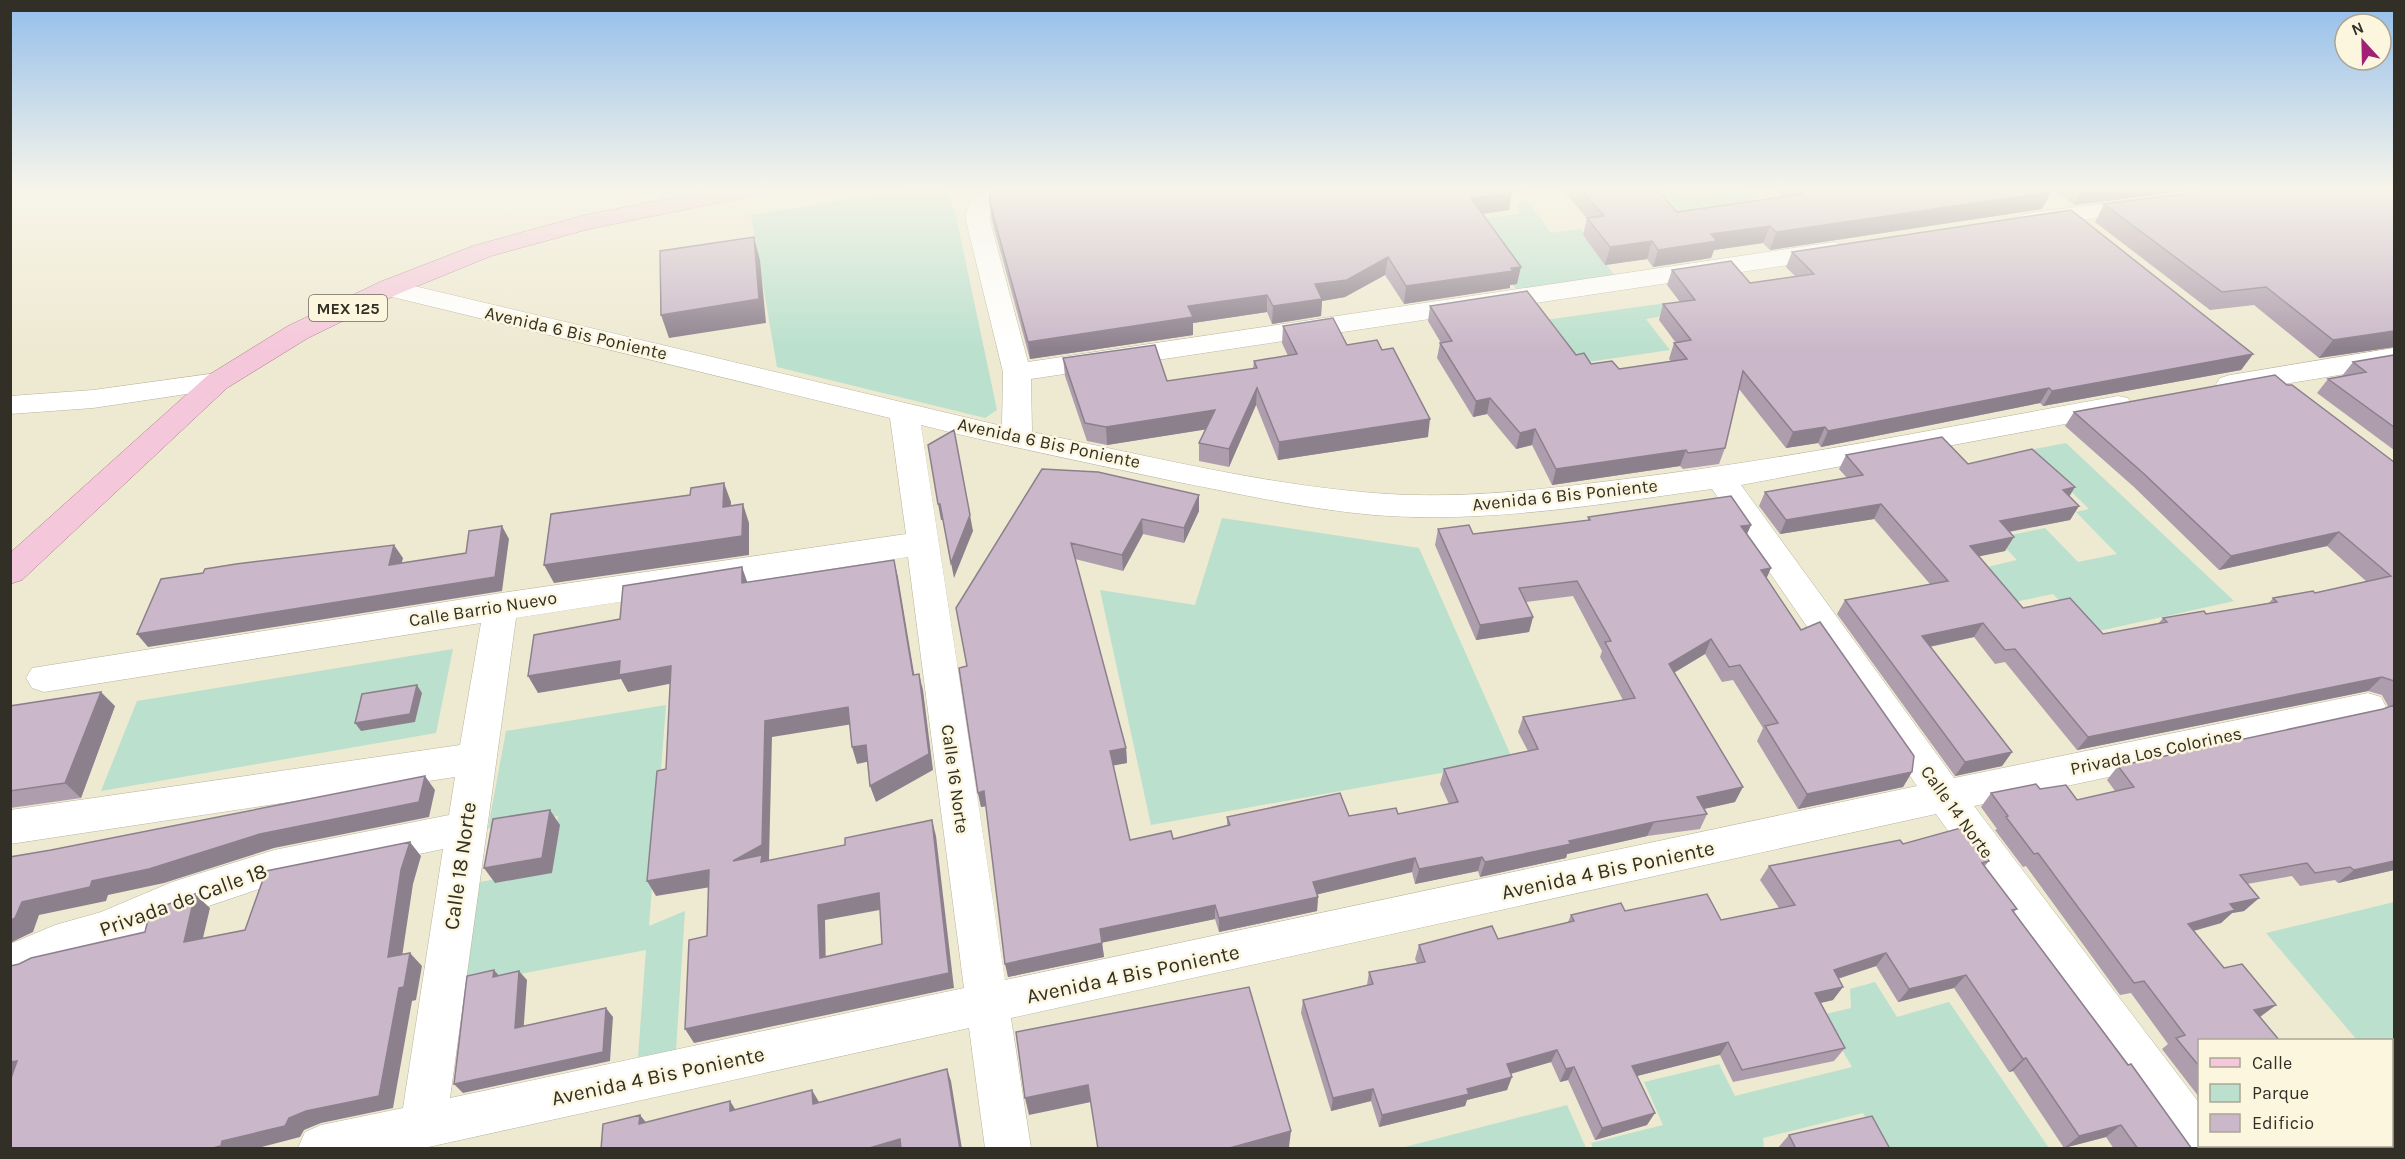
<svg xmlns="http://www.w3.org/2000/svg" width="2405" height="1159" font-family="Karla,sans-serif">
<rect width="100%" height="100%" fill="#eee9d1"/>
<!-- green -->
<path fill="#bbe0cd" d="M926,187H946L956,216L997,410L985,418L777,367L751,215Z
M1640,187H1744L1758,202L1663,214Z
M1526,199L1551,233L1581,229L1617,279L1517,291L1488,245L1481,219L1519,214L1517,203Z
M1666,303L1675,314L1646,319L1670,350L1574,364L1545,320Z
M2066,443L2234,601L2090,633L2053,594L2014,602L1983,568L2017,560L1996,538L2045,528L2078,562L2117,554L2076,512L2089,509L2029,450Z
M1222,518L1419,548L1513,760L1151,825L1100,590L1195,605Z
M453,649L436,733L101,791L137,701Z
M666,705L649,926L685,911L676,1050L638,1057L646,950L456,986L474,883L550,870L558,816L488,828L506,731Z
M2394,902V1084L2392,1081V1040H2357L2266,933Z
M1875,982L1897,1017L1949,1002L2049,1148H1883L1863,1113L1763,1138L1764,1148H1593L1591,1143L1663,1125L1644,1082L1719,1064L1735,1096L1852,1067L1822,1015L1851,1008L1850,989Z
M1567,1105L1586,1148H1401Z"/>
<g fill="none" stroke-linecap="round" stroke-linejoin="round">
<!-- street casing -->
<g stroke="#b8b39c" stroke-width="1">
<path id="street" d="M999,187H1043L1039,192L997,201L990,210V221L1028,362L1834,242L1843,245L1847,250L1843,255L1834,258L1031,379L1032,432C1145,455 1259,484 1374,493C1461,500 1547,489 1633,478C1796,458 1957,425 2118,396L2128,398L2132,405L2128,412L2118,414L1741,485L1954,778L2368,693L2381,697L2386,707L2381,717L2368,721L1974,806L2200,1104V1146H2222L2220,1148H2177L1936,814L1011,1018L1031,1148H985L969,1028L424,1148H298L305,1132L321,1125L403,1108L443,849L274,884L182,915L122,942L64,960L37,975L10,982V944L55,925L101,912L172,882L274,850L449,815L455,777L10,844V810L460,745L481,623L44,692L32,688L26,678L32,668L501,593L906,534L890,418L380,294L376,288L380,282L389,280L1002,426L1003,372L966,221C966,199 979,191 999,187ZM921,425C1005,446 1089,463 1173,481C1240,494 1306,509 1374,515C1487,524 1600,504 1712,489L1917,786L1005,980ZM908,557L964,988L450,1098L516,618Z
M2146,198L2155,200L2158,205L2155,210L2030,227L2021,225L2018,220L2021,215L2030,213Z
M2394,348V366L2230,393L2220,390L2216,384L2220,378L2230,375Z"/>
</g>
<!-- secondary casing -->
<g stroke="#b8b39c" stroke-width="1">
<path id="secondary" d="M217,373L227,376L231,382L227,388L93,408L10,414V396L93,390Z"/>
</g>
<!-- primary casing -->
<g stroke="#ac798b" stroke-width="1">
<path id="primary" d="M727,187H773L769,192L761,194L589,229L491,256L398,294L308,338L227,388L22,580L10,584V553L207,376L288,326L380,282L473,246L585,215Z"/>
</g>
<!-- street -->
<use href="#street" fill="#fff" fill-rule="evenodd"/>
<!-- secondary -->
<use href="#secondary" fill="#fff" fill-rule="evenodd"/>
<!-- primary -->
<use href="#primary" fill="#f5c7da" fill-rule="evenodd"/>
</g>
<!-- wall -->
<path fill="#ae9dad" d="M995,187H1550L1511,192L1509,210L1482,214L1517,284L1510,285V288L1404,304L1385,275L1345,297L1322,301L1321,316L1272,324L1267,312L1193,323V335L1030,359L992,221L990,203Z
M1560,187H1654L1677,212L1782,197L1772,187H2044L2042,209L1770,250L1763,243L1714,250L1711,258L1653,267L1647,259L1605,265L1583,235L1587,218Z
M2050,187H2216L2074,205Z
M2394,187V348V347L2319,358L2254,305L2210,310L2095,222L2104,204Z
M1792,252L2253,354L2241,370L2043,406L2040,403L1821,447L1818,443L1786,448L1739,389L1725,448L1719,464L1683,469L1680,466L1552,485L1532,445L1516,449L1487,414L1473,417L1437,358L1440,343H1441L1428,321L1430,306L1576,355L1591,364L1619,369L1671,361L1669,359L1674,343H1676L1659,320L1663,304L1680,302L1667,285L1672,270L1750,283L1795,276L1786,267Z
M1283,326L1347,345L1428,437L1278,460L1256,405L1229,467L1199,461V443L1206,429L1107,445L1087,441L1065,376L1063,358L1167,381L1253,369L1254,361L1288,356L1282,343Z
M2394,355V450L2317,393L2328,379L2342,376L2353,362Z
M2287,385L2394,462V870L2338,883L2335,880L2300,886L2292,876L2247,884L2259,898L2244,911L2232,913L2221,923L2194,931L2199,1041V1097L2162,1049L2168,1044L2131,993L2120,995L2026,866L2023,867L1995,830L1997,829L1981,807L1991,793L2040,789L2077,800L2115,791L2107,780L2118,766L2383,709L2387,708L2388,706L2382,695L2368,691L2077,750L2005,662L1995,664L1974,637L1930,647L2012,752L2002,766L1955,776L1837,614L1845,600L1930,584L1874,519L1780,534L1759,506L1765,492L1847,478L1839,469L1846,455L1968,464L2069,496L2079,506L2070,520L2009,532L2005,551L1979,556L2023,608L2103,634L2158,624L2163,618L2206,614L2269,603L2273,598L2315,593L2367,582L2327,546L2219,570L2134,487L2065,426L2074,412Z
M1042,469L1199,511L1184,543L1143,534L1123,571L1075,559L1126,748L1127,763L1113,765L1130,840L1173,839L1227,825V817L1349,816L1398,814L1449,804L1440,784L1444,769L1528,751L1518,732L1523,717L1623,700L1600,657L1602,651L1573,596L1526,602L1533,617L1529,632L1476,640L1435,545L1438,529L1473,534L1588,521V517L1751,525L1747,534L1771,568L1766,578L1801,630L1912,772L1903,787L1798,809L1757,741L1763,728L1733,680L1722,682L1705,654L1674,673L1735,802L1704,809L1707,814L1700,829L1647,836L1567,854L1566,858L1480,877L1478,871L1415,884L1412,872L1317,894L1318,897L1317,911L1219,932L1215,919L1102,942L1104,957L1008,977L986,806L981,807L978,793Z
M10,706H115L81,798L10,808Z
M1903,844L1989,861L1985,866L2017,909L2014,912L2192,1149H2114L2106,1137L2064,1148L2013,1071L2009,1072L1954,988L1898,1002L1876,966L1838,979L1833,1000L1821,1003L1845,1048L1834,1061L1733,1082L1720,1055L1637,1076L1647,1125L1595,1140L1568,1080L1560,1082L1551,1062L1511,1074L1507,1090L1467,1100L1465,1106L1379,1127L1371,1101L1331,1111L1301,1013L1303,1000L1367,985L1369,972L1417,963L1415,959L1419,945L1498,939L1568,922L1571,915L1625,911L1721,920L1779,908L1760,880L1769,866Z
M1789,1135L1890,1149H1777Z
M2233,1146H2391L2394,1149H2235Z"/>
<!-- shaded-wall -->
<path fill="#8d808d" d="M981,187H993L982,190Z
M1497,187H1550L1496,194Z
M2083,187H2216L2074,205Z
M2051,192L2042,209L1770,250L1776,232Z
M1512,193L1509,210L1468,216L1471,198Z
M1770,226L1763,243L1714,250L1711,258L1653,267L1658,250L1711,234Z
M754,237L760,260L766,323L669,338L661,315Z
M1652,241L1647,259L1605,265L1610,247Z
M1388,257L1385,275L1345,297L1322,301L1321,316L1272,324L1273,306L1315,284Z
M1521,267L1517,284L1510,285V288L1404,304L1406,286Z
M1267,295V312L1193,323V335L1030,359L1028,342L1188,306Z
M2394,331V347L2319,358L2333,340Z
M2253,354L2241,370L2043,406L2052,391Z
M1257,388L1256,405L1229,467V449Z
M2049,388L2040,403L1821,447L1828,431Z
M1490,398L1487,414L1473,417L1476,401Z
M1215,410V428L1107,445L1106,427Z
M1430,419L1428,437L1278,460L1279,442Z
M1825,427L1818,443L1786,448L1793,432Z
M1535,429L1532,445L1516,449L1520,433Z
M1686,450L1680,466L1552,485L1556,469Z
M724,483L731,502L730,526L723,507Z
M2075,487L2066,502L2063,490Z
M1199,495V511L1184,543V528Z
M743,504L749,523V555L554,583L544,565Z
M938,504H940L944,520H941Z
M1881,504L1874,519L1780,534L1786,520Z
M2079,506L2070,520L1991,535L2000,521Z
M970,515L973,531L954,578L951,563Z
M1142,519L1143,534L1123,571L1122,555Z
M1751,525L1744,540L1741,526Z
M502,526L509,539L502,591L148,647L137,634L495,577Z
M2339,532L2327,546L2219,570L2231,556Z
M2014,537L2005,551L1962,560L1970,546Z
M394,545L403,558L398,578L389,565Z
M894,560L898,577L917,691L913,675Z
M742,567L748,584L742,583Z
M1771,568L1764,584L1761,570Z
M1533,617L1529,632L1476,640L1480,625Z
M1983,623L1974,637L1913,650L1922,636Z
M1711,639L1705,654L1663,679L1669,664Z
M620,661L671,666L679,682L628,692L621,679L538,693L528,676Z
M919,674L923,690L933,770L876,802L870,786Z
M2382,677L2368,691L2077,750L2088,737Z
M417,685L422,693L415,722L361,731L355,723Z
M101,692L115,706L81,798L65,783Z
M848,707L853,724L772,737L769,861L765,863L733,861L765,721Z
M866,745L871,761L857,764L852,747Z
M1126,748L1127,763L1111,766L1110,751Z
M2012,752L2002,766L1955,776L1965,762Z
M1912,772L1903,787L1798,809L1807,794Z
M425,776L435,790L429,817L274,848L164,883L108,895L106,901L39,915L33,932L10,943V921L22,902L92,881Z
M1743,787L1735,802L1690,812L1697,797Z
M984,791L987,806L981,807L978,793Z
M550,810L560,825L552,873L495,883L484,868Z
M932,820L936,836L954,988L694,1043L685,1029L949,973Z
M1654,822L1647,836L1567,854L1566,858L1480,877L1485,862L1569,841Z
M410,842L421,856L413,884L400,970L388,957L401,870Z
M1482,857L1478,871L1415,884L1419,869Z
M1415,858L1412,872L1311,896L1313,882Z
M2394,861V870L2338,883L2354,870Z
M709,870L717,886L656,896L647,881Z
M879,893L885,909L825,920L826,972L820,958L818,905Z
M195,894L210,908L199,955L184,942Z
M1318,897L1317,911L1219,932V918Z
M2259,898L2244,911L2232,913L2221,923L2174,936L2188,924L2230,904Z
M1215,905V919L1101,943L1100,929Z
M1102,943L1104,957L1008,977L1005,964Z
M410,953L422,966L416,1000L412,1001L393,1108L321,1123L304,1130L300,1137L254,1149H209L222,1141L399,988Z
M1886,953L1876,966L1824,983L1834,970Z
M494,970L502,979L493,977Z
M519,971L527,980L523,1037L515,1028Z
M1966,975L1954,988L1898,1002L1909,989Z
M1843,987L1833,1000L1806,1006L1815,993Z
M2276,1005L2260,1017L2254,1010Z
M606,1008L613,1017L610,1061L463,1093L454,1084Z
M1728,1042L1720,1055L1625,1079L1632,1066Z
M1557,1050L1551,1062L1502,1076L1507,1064Z
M2026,1058L2013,1071L2009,1072L2023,1059Z
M17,1061L36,1073L10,1079V1062Z
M1574,1067L1568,1080L1560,1082L1566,1069Z
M947,1069L951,1081L962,1149H960Z
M1512,1077L1507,1090L1467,1100L1465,1106L1379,1127L1382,1115L1467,1089Z
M1088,1085L1091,1102L1029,1115L1025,1098Z
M1373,1089L1371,1101L1331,1111L1333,1098Z
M812,1090L819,1102V1116L813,1104Z
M730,1101L737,1112L730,1111Z
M1655,1113L1647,1125L1595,1140L1602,1128Z
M640,1115L649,1126L639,1124Z
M2121,1125L2106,1137L2064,1148L2079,1136Z
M1291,1131L1289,1147L1284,1149H1226Z
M900,1139L904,1149H866Z"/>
<!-- building -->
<path fill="#cab7c9" stroke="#8d808d" stroke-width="1.5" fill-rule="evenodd" d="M995,187H1507L1512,193L1471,198L1521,267L1511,268L1513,271L1406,286L1388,257L1347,280L1315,284L1322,299L1273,306L1267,295L1188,306L1193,317L1028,342L990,203V194Z
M1579,187H1654L1677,212L1803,194L1796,187H2044L2051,192L1776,232L1770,226L1711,234L1717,241L1658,250L1652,241L1610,247L1587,218L1604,216Z
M2238,187H2394V331L2333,340L2266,287L2222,292L2104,204Z
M2071,210L2253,354L2052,391L2049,388L1828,431L1825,427L1793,432L1743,371L1725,448L1688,453L1686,450L1556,469L1535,429L1520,433L1490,398L1476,401L1440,343L1452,341L1430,306L1527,291L1576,355L1584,353L1591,364L1612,361L1619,369L1687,359L1674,343L1691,340L1663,304L1695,300L1672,270L1731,261L1750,283L1814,274L1792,252Z
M754,237L759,299L661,315L660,251Z
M1333,318L1347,345L1377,340L1382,350L1393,348L1430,419L1279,442L1257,388L1229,449L1199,443L1215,410L1106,427L1085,423L1063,358L1155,345L1167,381L1257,368L1254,361L1297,354L1283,326Z
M2394,355V427L2328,379L2366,372L2353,362Z
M2275,375L2287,385H2292L2394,462V681L2382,677L2088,737L2015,649L2005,650L1983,623L1922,636L2012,752L1965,762L1845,600L1948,581L1881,504L1786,520L1765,492L1863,475L1846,455L1942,437L1968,464L2032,449L2075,487L2063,490L2079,506L2000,521L2014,537L1970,546L2023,608L2070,598L2103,634L2167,622L2163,618L2204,611L2206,614L2277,602L2273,598L2313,591L2315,593L2391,576L2339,532L2231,556L2143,473L2074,412Z
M954,430L970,515L951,563L940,504H938L928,445Z
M1042,469L1098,472L1199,495L1184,528L1142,519L1122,555L1071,543L1126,748L1110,751L1130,840L1171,831L1173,839L1230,825L1227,817L1340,793L1349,816L1396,808L1398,814L1458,802L1444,769L1538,749L1523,717L1635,698L1605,642L1611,641L1577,581L1519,588L1533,617L1480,625L1438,529L1469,525L1473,534L1590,520L1588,517L1731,496L1751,525L1741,526L1771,568L1761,570L1801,630L1820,622L1914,756L1912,772L1807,794L1765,726L1778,723L1740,665L1729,667L1711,639L1669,664L1743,787L1697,797L1707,814L1654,822L1569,841L1571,844L1485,862L1482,857L1419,869L1415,858L1313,882L1318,897L1219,918L1215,905L1100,929L1102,943L1005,964L984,791L978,793L959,668L967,666L956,608Z
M724,483L723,507L743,504L742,536L544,565L551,514L690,495L691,488Z
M502,526L495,577L137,634L161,579L203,573L205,569L236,564L394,545L389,565L466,553L469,531Z
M894,560L913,675L919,674L929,754L870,786L866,745L852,747L848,707L765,721L762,845L733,861L762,855L761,862L845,845V838L932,820L949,973L685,1029L689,940L707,936L709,870L647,881L657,771L666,769L671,666L619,675L620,661L528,676L534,635L620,619L623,586L742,567V583ZM879,893L882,944L820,958L818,905Z
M417,685L410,714L355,723L362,694Z
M101,692L65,783L10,791V706Z
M2394,705V861L2354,870L2350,867L2315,873L2307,863L2240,875L2259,898L2230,904L2235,910L2188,924L2224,968L2242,964L2276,1005L2254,1010L2280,1041H2199V1066L2176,1038L2185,1035L2144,981L2134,983L2038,853L2034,854L2006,817L2008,816L1991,793L2036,784L2040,789L2066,785L2077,800L2134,787L2118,766L2383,709Z
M425,776L419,802L260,834L149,869L92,881L90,887L22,902L15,918L10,921V857L51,850Z
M550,810L542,858L484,868L493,819Z
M1964,827L1989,861L1982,863L2017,909L2012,910L2128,1065L2131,1064L2192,1149H2138L2121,1125L2079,1136L2026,1058L2023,1059L1966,975L1909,989L1886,953L1834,970L1843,987L1815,993L1845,1048L1742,1070L1728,1042L1632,1066L1655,1113L1602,1128L1574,1067L1566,1069L1557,1050L1507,1064L1512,1077L1467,1089L1469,1094L1382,1115L1373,1089L1333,1098L1303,1000L1373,984L1369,972L1425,962L1419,945L1492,926L1498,939L1574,921L1571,915L1621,903L1625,911L1707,894L1721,920L1795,905L1769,866L1900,840L1903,844Z
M410,842L401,870L388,957L410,953L404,987L399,988L379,1096L306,1111L289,1118L285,1126L222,1141L221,1146L209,1149H10V1081L17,1061L10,1062V966L19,964L31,958L145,932L150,911L195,894L184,942L245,930L266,871Z
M494,970L493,977L519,971L515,1028L606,1008L603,1052L454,1084L467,976Z
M1249,987L1291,1131L1226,1149H1098L1088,1085L1025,1098L1016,1032Z
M947,1069L960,1149H901L900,1139L866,1149H601L603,1124L640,1115L639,1124L730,1101V1111L812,1090L813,1104Z
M2391,1084L2394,1087V1149H2259L2257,1146H2391Z
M1872,1116L1890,1149H1796L1789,1135Z"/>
<!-- sky -->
<linearGradient id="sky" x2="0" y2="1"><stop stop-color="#94beeb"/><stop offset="0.54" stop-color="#f7f5ea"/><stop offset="1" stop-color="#f7f5ea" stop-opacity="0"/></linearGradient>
<rect width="2405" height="349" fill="url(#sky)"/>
<g text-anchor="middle" stroke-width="5" stroke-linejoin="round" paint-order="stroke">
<!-- shield labels -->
<rect fill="#fcf6de" stroke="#6e6b5d" stroke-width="1.5" x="309" y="295" width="78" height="26" rx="4.5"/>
<g font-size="16" font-weight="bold" fill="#312f26">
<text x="348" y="314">MEX 125</text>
</g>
<!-- street labels -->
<g font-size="18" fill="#312f26" stroke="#fcf6de">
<text transform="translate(576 333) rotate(13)" y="6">Avenida 6 Bis Poniente</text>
<text transform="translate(1049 443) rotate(12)" y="6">Avenida 6 Bis Poniente</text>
<text transform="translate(1565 495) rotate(-6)" y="6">Avenida 6 Bis Poniente</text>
<text transform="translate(483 609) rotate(-9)" y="6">Calle Barrio Nuevo</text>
<text transform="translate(2156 751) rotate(-12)" y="6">Privada Los Colorines</text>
<text transform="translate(955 779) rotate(82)" y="6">Calle 16 Norte</text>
<text transform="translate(1957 812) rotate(54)" y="6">Calle 14 Norte</text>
</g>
<!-- near-street labels -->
<g font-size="21" fill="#312f26" stroke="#fcf6de">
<text transform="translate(460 866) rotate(-82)" y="7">Calle 18 Norte</text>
<text transform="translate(1608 870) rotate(-12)" y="7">Avenida 4 Bis Poniente</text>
<text transform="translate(183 900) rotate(-20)" y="7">Privada de Calle 18</text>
<text transform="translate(1133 974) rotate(-12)" y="7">Avenida 4 Bis Poniente</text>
<text transform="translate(658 1076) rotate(-12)" y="7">Avenida 4 Bis Poniente</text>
</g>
</g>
<!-- border -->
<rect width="2405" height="1159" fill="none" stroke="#312f26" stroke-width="24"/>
<!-- legend -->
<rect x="2198" y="1039" width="195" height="108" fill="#fcf6de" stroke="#aba694" stroke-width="1.5"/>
<rect x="2210" y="1058" width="30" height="9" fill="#f5c7da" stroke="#aba694" stroke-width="1.5"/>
<text x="2252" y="1069" font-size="18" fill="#312f26">Calle</text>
<rect x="2210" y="1084" width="30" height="18" fill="#bbe0cd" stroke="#aba694" stroke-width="1.5"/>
<text x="2252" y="1099" font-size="18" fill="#312f26">Parque</text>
<rect x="2210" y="1114" width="30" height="18" fill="#cab7c9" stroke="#aba694" stroke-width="1.5"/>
<text x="2252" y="1129" font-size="18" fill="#312f26">Edificio</text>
<!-- north arrow -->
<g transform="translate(2363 42) rotate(338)"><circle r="28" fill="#fcf6de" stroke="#aba694" stroke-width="1.5"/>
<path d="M0-4.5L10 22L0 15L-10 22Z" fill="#a12275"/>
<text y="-9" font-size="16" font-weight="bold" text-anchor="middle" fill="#312f26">N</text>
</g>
</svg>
